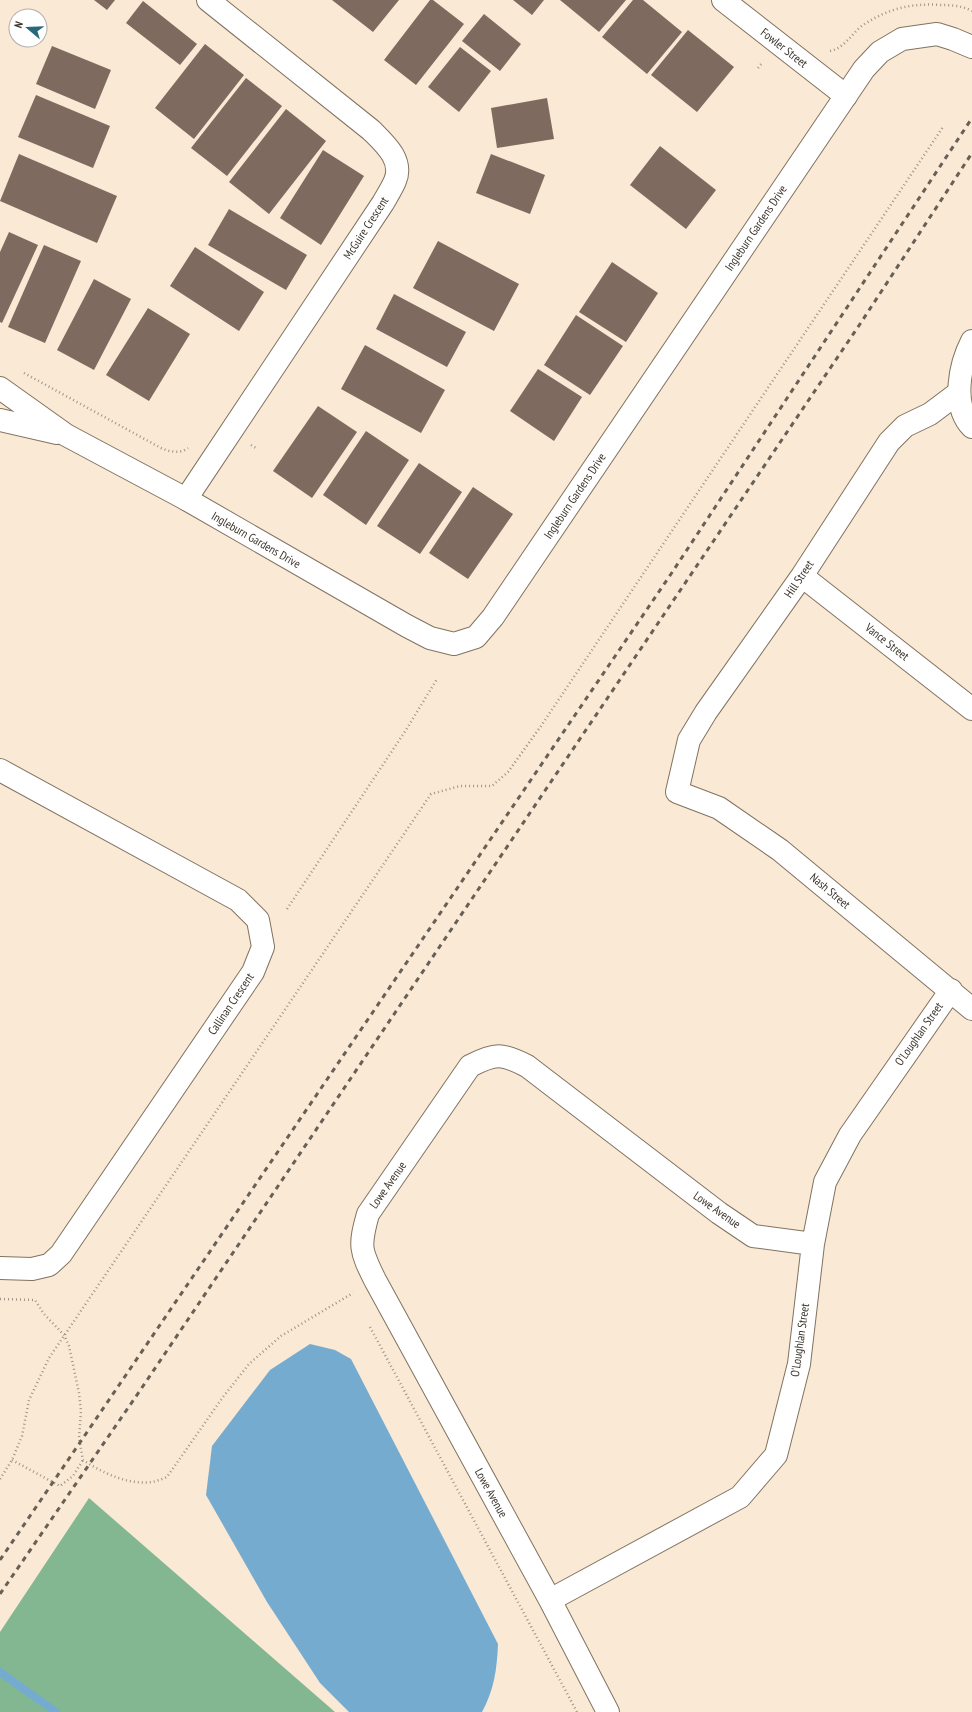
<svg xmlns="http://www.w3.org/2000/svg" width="972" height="1712" font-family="'PT Sans Narrow',sans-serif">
<rect width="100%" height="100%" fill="#f9e9d5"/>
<!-- forest -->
<path fill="#82b792" d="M89,1498L335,1712H0V1632Z"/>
<!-- water -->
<path fill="#76abd0" d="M310,1344L335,1350L351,1359L498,1644C497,1669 494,1690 482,1712H349L320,1683L267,1602L206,1495L212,1446L270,1370Z"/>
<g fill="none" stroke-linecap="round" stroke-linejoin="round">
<!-- stream -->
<path stroke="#76abd0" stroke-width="8" d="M0,1672L56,1712"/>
</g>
<!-- building -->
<path fill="#7f6a5f" d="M94,0H115L107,10Z
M332,0H399L373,32Z
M430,0H433L464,24L416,85L384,60Z
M513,0H544L532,15Z
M560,0H626L599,32Z
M633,0H643L682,32L647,74L602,37Z
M143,1L197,44L180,65L126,23Z
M484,14L521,44L500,71L462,41Z
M688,30L734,67L697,112L651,75Z
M205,44L244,75L194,139L155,108Z
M52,46L111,70L95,109L36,84Z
M460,47L491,71L459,112L428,87Z
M246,78L282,106L227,176L191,148Z
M36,95L110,126L93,168L18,137Z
M547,98L554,139L497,148L491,108Z
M286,109L326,141L269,214L229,182Z
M660,146L716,190L686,229L630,185Z
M323,150L364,176L321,245L280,218Z
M19,154L117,196L97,243L0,201Z
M491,154L545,175L530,214L476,193Z
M229,209L307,255L286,290L208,245Z
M9,232L38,245L2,323L0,322V252Z
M438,241L519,284L494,331L413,288Z
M44,245L81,261L45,343L8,327Z
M195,247L264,292L239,331L170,286Z
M612,262L658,293L626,342L579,312Z
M94,279L131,299L94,370L57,350Z
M394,294L466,332L447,367L376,329Z
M148,308L190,334L149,401L106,375Z
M576,315L623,346L590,395L544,365Z
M365,345L445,390L421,433L341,389Z
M538,369L582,397L554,441L510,411Z
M318,406L357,432L312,498L273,471Z
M366,431L409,460L366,525L323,495Z
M419,463L462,492L420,554L377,526Z
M473,487L513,514L468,579L429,553Z"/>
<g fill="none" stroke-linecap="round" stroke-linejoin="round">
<!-- minor casing -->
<g stroke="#817361" stroke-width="24">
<path id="minor" d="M723,0L846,96
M958,393L930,414L905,426L889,442L802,576L706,712L689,740L677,792L719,808L780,850L972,1009
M186,499L383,203C387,196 392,188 395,181C404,160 384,143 371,130L208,0
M802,576L972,709
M0,770L238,900L258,920L263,947L253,972L61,1254L49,1265L32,1269L0,1268
M550,1600L740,1497L776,1455L799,1364L813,1244L825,1182L850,1135L951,990
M608,1712L550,1600L375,1280C360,1250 359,1246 368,1214L470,1066C495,1053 502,1053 527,1066L719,1213L753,1236L813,1244"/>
</g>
<!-- tertiary casing -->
<g stroke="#817361" stroke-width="24">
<path id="tertiary" d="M972,341C960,364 951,405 972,427
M0,388L66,435L186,499L407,626L430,638L454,644L476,637L493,617L864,69L880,52L902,39L937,34L953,39L972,47
M0,420L57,433"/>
</g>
<!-- path -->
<path stroke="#a09587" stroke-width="2.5" stroke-dasharray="1 3" stroke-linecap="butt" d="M830,51C845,48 851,34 863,25C889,8 912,3 942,5C952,5 963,6 972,11
M758,68L762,63
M24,373L161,448C170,452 180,454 188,448
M251,445L256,448
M287,909L406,730L437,679
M0,1299L35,1300L44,1314L64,1335L69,1346L79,1393L81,1411L79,1438L83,1460C103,1473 127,1485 152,1482C157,1481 162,1479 167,1477L223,1397L249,1364L281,1336L353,1293
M370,1327L577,1712
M12,1460L60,1486L73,1476L83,1460
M0,1479L12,1460L22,1436L29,1400L49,1358L431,794L460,786H492L508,772L541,726L943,127"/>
<!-- minor -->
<use href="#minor" stroke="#fff" stroke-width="22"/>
<!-- tertiary -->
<use href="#tertiary" stroke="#fff" stroke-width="22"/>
<!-- rail -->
<path stroke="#686055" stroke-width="3" stroke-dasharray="5 5" stroke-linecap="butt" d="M0,1560L671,574L972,118
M0,1594L139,1392L860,324L972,153"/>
</g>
<g text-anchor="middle" stroke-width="4" stroke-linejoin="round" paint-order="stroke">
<!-- street labels -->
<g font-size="12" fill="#3b352d" stroke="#fff">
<text transform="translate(784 48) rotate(38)" y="4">Fowler Street</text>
<text transform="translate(366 228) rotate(-57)" y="4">McGuire Crescent</text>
<text transform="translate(756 228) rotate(-56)" y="4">Ingleburn Gardens Drive</text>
<text transform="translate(575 496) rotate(-56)" y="4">Ingleburn Gardens Drive</text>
<text transform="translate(256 540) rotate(30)" y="4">Ingleburn Gardens Drive</text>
<text transform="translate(799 579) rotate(-56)" y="4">Hill Street</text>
<text transform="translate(887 642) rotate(38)" y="4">Vance Street</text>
<text transform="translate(830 891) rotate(40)" y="4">Nash Street</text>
<text transform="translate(231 1004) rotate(-56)" y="4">Callinan Crescent</text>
<text transform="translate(919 1034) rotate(-55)" y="4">O'Loughlan Street</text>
<text transform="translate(388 1185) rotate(-55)" y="4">Lowe Avenue</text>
<text transform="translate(717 1210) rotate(35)" y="4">Lowe Avenue</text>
<text transform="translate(800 1340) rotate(-82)" y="4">O'Loughlan Street</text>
<text transform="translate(491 1493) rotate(61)" y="4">Lowe Avenue</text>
</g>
</g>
<!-- north arrow -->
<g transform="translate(28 28) rotate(289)"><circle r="19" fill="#ffffff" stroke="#b1aeab"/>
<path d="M0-3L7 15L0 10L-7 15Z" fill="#29677d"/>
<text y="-6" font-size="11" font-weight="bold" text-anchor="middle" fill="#3b352d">N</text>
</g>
</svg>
